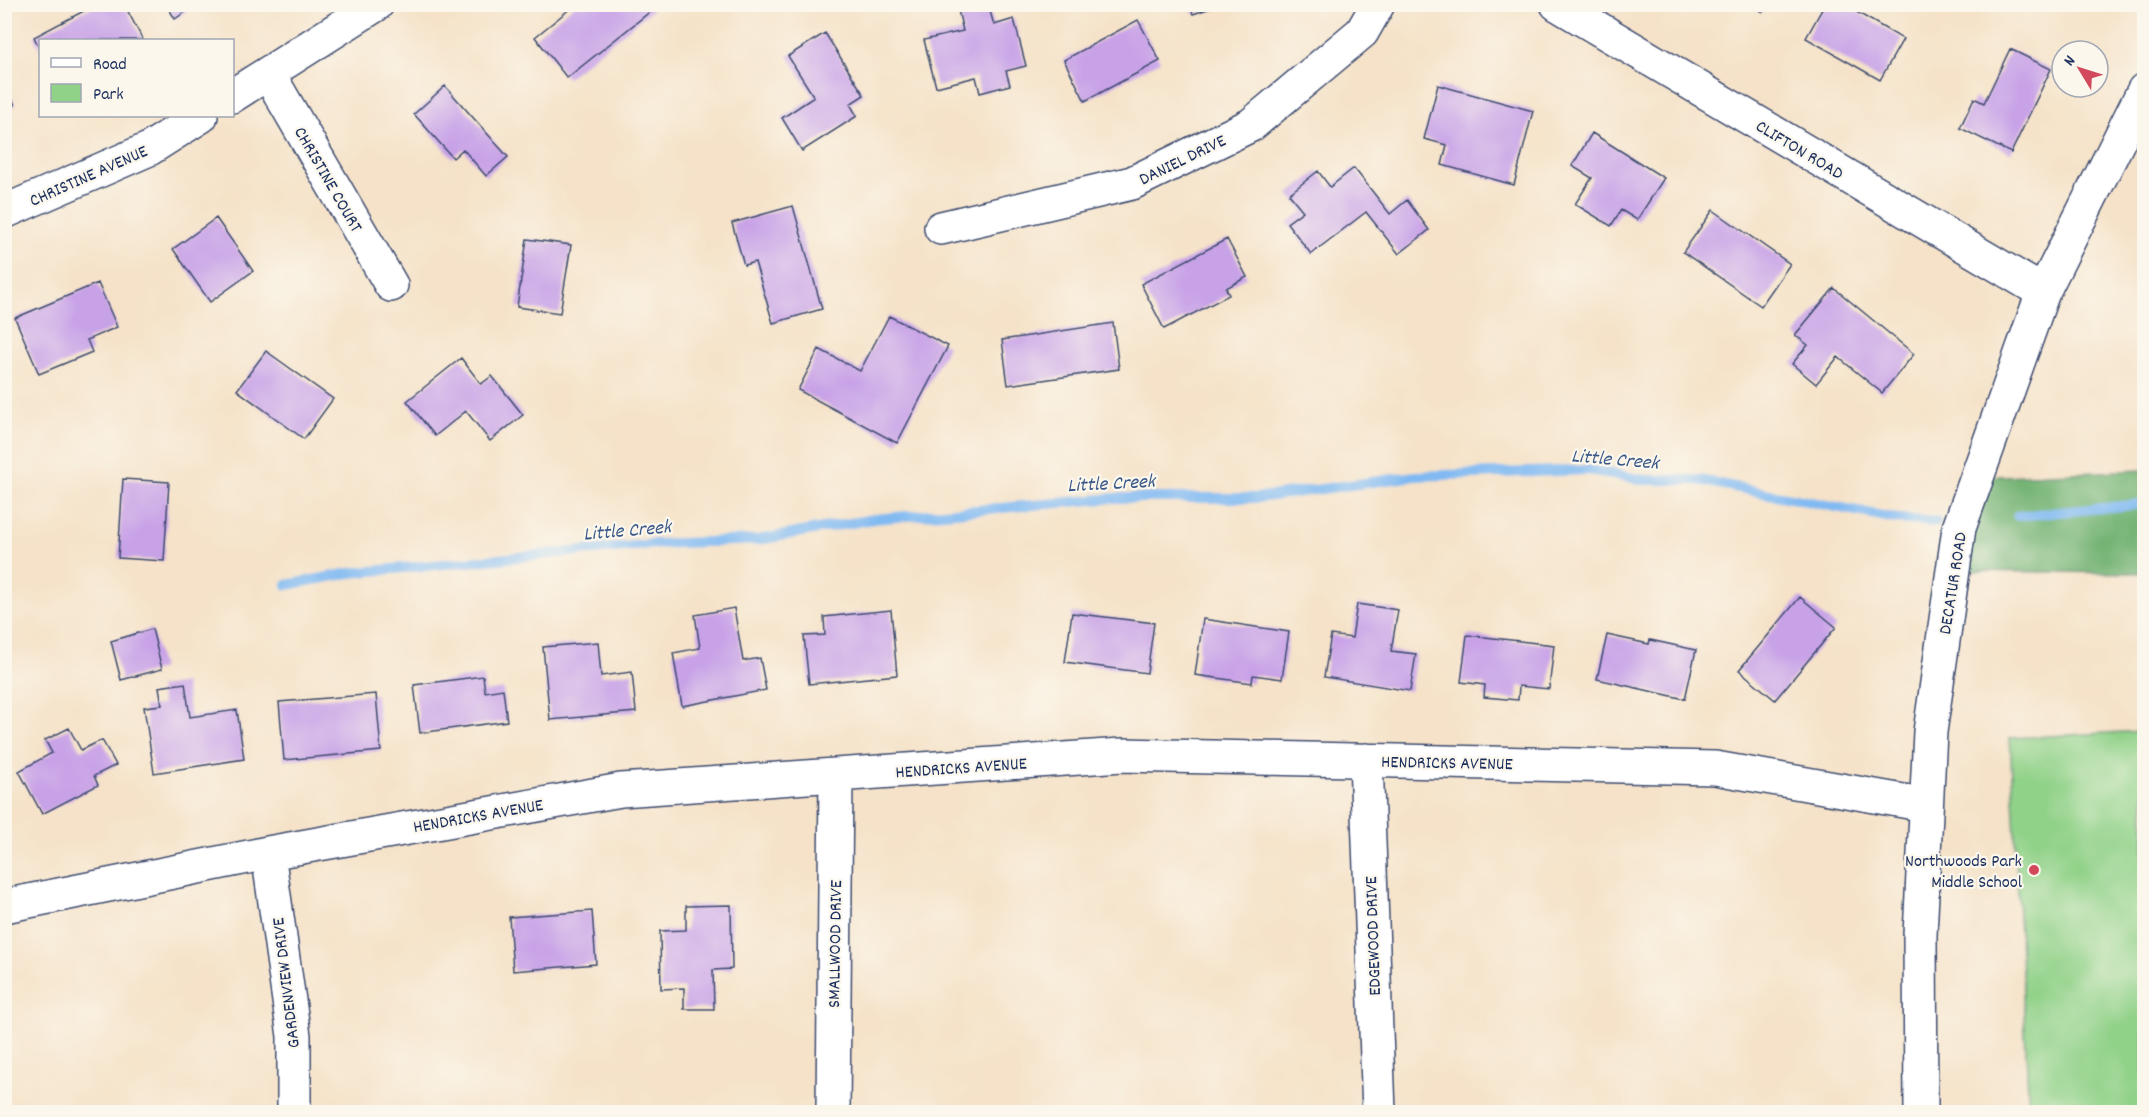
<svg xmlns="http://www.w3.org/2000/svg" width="2149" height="1117" font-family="Dekko,sans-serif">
<rect width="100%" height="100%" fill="#fbf7ec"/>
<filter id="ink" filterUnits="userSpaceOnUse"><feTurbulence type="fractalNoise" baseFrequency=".0167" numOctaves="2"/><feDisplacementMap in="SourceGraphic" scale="12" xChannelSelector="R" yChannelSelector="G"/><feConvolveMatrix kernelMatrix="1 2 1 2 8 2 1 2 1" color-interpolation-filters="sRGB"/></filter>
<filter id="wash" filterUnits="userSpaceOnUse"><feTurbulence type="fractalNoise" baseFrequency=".008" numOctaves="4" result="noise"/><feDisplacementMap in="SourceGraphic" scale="24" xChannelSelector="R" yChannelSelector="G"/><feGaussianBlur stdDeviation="1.35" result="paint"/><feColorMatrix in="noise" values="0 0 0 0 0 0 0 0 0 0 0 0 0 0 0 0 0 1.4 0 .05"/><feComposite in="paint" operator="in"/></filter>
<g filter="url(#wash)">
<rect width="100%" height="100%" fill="#f5e2c8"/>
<!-- green -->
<path fill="#91d289" stroke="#568074" stroke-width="1.5" d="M2144,731V1112H2029L2010,738Z"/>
<!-- forest -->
<path fill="#74b475" stroke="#48726a" stroke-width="1.5" d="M2144,470V573L1954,571L1978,477Z"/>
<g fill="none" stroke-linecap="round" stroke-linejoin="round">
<!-- stream -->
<path stroke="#81baf2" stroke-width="10" d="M2017,516L2144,504
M287,585L350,573L655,544L758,540L873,519L1115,498H1257L1415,476L1589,470L1645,480H1699L1897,519L1936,522"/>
</g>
<g id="blocks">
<!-- building -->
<path fill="#c8a2e7" d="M97,4H124L143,40H40V50L34,37Z
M166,4H197L175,19Z
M576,4H648L652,10L567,78L535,37Z
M980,4H988L994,25L1014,19L1026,66L1006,71L1010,85L980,93L976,77L936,87L924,40L963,31L958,10Z
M1189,4H1220V5L1193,14Z
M1750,4H1767L1763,12Z
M1825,4H1843L1903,39L1880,80L1806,38Z
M1138,20L1160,61L1085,101L1064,60Z
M825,33L864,95L850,104L857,116L802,151L782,118L814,97L788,56Z
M2010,49L2051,69L2011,153L1960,128L1974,98L1984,103Z
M4,83L15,105L4,110Z
M1438,85L1533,111L1514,185L1442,165L1447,145L1424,139Z
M445,86L508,157L486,176L463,149L453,158L414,114Z
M1592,133L1664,178L1637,220L1621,210L1611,226L1575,204L1592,178L1572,166Z
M1354,168L1390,214L1407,200L1429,230L1399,254L1366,212L1311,254L1287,223L1303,211L1289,194L1318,171L1330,187Z
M793,206L822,309L773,323L755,262L744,265L732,223Z
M1713,210L1790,264L1761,306L1683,252Z
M216,218L253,271L210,302L173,249Z
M527,239L571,245L560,313L517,307Z
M1227,239L1247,277L1226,288L1229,295L1164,329L1141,284Z
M98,283L117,327L87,340L92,352L39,374L15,318Z
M1834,288L1914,354L1882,393L1838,357L1816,384L1792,364L1808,345L1795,335Z
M889,316L948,346L897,443L798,390L819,349L860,371Z
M1113,323L1119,369L1008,385L1002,340Z
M266,351L333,399L304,439L237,390Z
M461,358L481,384L492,376L523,415L490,441L466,411L435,436L407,401Z
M123,479L169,482L164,561L118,558Z
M1800,597L1836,627L1775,700L1739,670Z
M1357,604L1398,610L1391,651L1416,654L1410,691L1324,677L1331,635L1352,638Z
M734,608L743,661L760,658L766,690L682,706L673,653L700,648L695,615Z
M891,610L897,675L809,684L804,636L825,635L824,617Z
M1072,613L1154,623L1147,673L1065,662Z
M1203,619L1289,632L1282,679L1253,675L1252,683L1195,675Z
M152,629L162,669L121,680L111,641Z
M1467,635L1554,645L1549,689L1519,686L1518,700L1484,697L1485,685L1461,682Z
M1607,635L1649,644L1650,640L1696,650L1685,699L1597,679Z
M598,642L601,676L632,672L636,712L550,720L543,647Z
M483,676L485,692L503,689L507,721L420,733L414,685Z
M185,683L190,717L237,710L244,759L154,773L144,707L162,705L159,687Z
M376,694L381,751L284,760L279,702Z
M69,728L81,750L102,740L116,765L94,776L98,785L42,814L19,771L52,753L45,740Z
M731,905L732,969L713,970L714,1009H684V988L661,989L660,931L686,930V906Z
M592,911L596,964L513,971L509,917Z"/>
</g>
</g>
<g filter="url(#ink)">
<use href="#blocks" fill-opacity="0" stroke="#3c4a6e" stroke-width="1.5"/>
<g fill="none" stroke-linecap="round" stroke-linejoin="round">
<!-- street casing -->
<g stroke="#3c4a6e" stroke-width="36">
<path id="street" d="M1557,4L2043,292
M268,73L391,285
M232,96L377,4
M4,212L149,149L201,116
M941,228L1132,183L1251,125L1362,32L1378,4
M1366,760L1379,1112
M268,853L294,1036V1112
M4,906L268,853L621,790L1122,755L1715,768L1926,805
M833,1112L836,776"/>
</g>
<!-- secondary casing -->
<g stroke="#3c4a6e" stroke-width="36">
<path id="secondary" d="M1921,1112L1920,935L1930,732L1959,528L2043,292L2144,90"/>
</g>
<!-- street -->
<use href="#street" stroke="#fff" stroke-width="33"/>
<!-- secondary -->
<use href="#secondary" stroke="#fff" stroke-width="33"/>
</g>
</g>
<!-- markers -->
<circle fill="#d1495b" stroke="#fbf7ec" stroke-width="2" cx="2034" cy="870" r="6"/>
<g text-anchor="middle" stroke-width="4.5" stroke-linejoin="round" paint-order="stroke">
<!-- street labels -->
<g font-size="18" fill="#1b2f5e" stroke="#fbf7ec">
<text transform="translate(1800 149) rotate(31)" y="6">CLIFTON ROAD</text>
<text transform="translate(1182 159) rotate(-26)" y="6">DANIEL DRIVE</text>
<text transform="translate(88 175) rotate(-24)" y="6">CHRISTINE AVENUE</text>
<text transform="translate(329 179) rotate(60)" y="6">CHRISTINE COURT</text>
<text transform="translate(1952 583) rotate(-81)" y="6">DECATUR ROAD</text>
<text transform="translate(1447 762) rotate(1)" y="6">HENDRICKS AVENUE</text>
<text transform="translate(961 767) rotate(-4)" y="6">HENDRICKS AVENUE</text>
<text transform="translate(478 815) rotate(-10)" y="6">HENDRICKS AVENUE</text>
<text transform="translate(1372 936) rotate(-92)" y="6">EDGEWOOD DRIVE</text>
<text transform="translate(834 944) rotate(-89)" y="6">SMALLWOOD DRIVE</text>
<text transform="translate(285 983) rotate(-97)" y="6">GARDENVIEW DRIVE</text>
</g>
<!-- poi labels -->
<g font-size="18" fill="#1b2f5e" stroke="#fbf7ec" text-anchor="end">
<text x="2022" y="866">Northwoods Park<tspan x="2022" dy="21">Middle School</tspan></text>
</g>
<!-- water labels -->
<g font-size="20" font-style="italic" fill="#3a598a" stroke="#fbf7ec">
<text transform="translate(1615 458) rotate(5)" y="7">Little Creek</text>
<text transform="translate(1111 482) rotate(-3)" y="7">Little Creek</text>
<text transform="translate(627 529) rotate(-5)" y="7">Little Creek</text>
</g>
</g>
<!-- margin -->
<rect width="2149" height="1117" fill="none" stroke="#fbf7ec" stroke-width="24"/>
<!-- legend -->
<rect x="39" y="39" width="195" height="78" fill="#fbf7ec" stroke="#a1a7b3" stroke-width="1.5"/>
<rect x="51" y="58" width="30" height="9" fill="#ffffff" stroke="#a1a7b3" stroke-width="1.5"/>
<text x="93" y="69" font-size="18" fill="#1b2f5e">Road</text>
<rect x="51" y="84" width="30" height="18" fill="#91d289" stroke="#a1a7b3" stroke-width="1.5"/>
<text x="93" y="99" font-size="18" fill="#1b2f5e">Park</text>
<!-- north arrow -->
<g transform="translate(2080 69) rotate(308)"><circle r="28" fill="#fbf7ec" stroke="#a1a7b3" stroke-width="1.5"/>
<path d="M0-4.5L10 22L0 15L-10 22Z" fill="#d1495b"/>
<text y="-9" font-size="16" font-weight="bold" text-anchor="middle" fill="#1b2f5e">N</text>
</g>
</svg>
